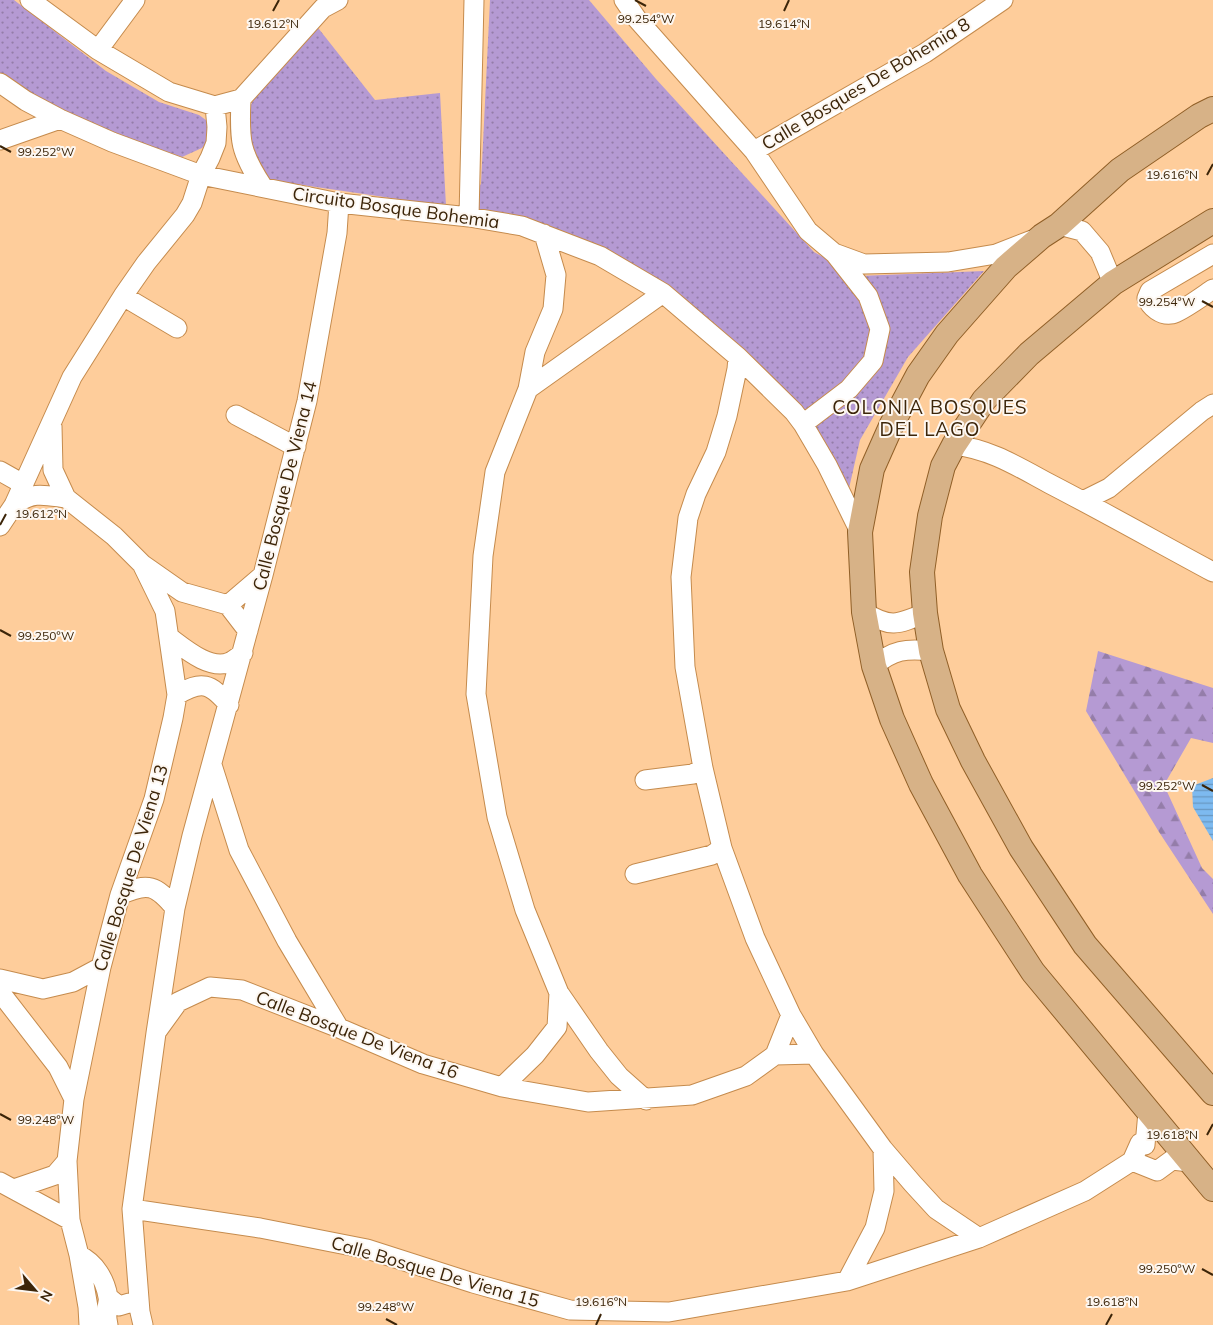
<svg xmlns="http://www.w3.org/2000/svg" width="1213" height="1325" font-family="Mulish,sans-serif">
<defs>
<pattern id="grass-dots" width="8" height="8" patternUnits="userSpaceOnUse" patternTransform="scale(1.25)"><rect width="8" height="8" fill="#b59ad3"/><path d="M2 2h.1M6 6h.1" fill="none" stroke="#947da9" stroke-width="1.8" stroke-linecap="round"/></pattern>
<pattern id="forest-firs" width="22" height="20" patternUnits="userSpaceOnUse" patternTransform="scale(1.25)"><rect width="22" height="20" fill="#b59ad3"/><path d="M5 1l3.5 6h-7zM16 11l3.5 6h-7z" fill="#947da9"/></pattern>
<pattern id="water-rules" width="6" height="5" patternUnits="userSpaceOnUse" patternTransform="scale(1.25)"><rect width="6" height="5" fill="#7dbaf0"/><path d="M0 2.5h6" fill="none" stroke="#6897c1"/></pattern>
</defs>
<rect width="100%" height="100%" fill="#fecd9b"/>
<!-- grass -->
<path fill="url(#grass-dots)" d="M0,0H14L106,71L159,102L199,115L210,123L212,137L202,148L182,157L103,130L22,97L0,76Z
M490,0H589L656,79L814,252L858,276L984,271L908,357L860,440L845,506L807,423L632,268L474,212L472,194L481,184Z
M315,24L375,100L440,93L446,206L261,179L240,125L261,86Z"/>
<!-- forest -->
<path fill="url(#forest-firs)" d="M1098,651L1213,688V743L1191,738L1164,785L1202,868L1213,879V914L1159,832L1086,711Z"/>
<!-- water -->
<path fill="url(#water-rules)" d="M1213,778V841L1193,807L1192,786Z"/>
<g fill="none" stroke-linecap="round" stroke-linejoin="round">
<!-- minor casing -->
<g stroke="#c58b4d" stroke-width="21">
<path id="minor" d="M30,0L98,50L169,92L215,106
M624,0L637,19L754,151L808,231L834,253L864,264L948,262L996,254L1032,240
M98,50L135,0
M0,83L26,101L60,119L112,142L201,175L339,203L469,217L522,226L600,256L663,293L738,357L794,412L803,424L827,465L860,532
M241,99C239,141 240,152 263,187
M215,106L241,99L323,8L338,0
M0,140L60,119
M754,151L925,53L1003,0
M469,217L474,0
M1059,225L1082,231L1100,252L1113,283
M1213,254L1150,291L1147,298C1150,307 1161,316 1172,314C1181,312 1204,295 1213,289
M123,296L177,328
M738,357L737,369L727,416L716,452L696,494L688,518L681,577L685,667L703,768L722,848L755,938L791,1015L814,1054L883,1149L913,1184L936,1209L979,1238
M528,389L535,352L553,309L556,275L544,234
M236,415L296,447
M803,424L849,389L873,361L880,329L868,296L835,254
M52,426L53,470L66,498L114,536L142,564L182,592L228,605L248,631
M954,445C991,449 1020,468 1052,485C1106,513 1159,543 1213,572
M0,471L23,484
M1083,501L1109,488L1202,411L1213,404
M14,505C33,491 44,495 66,498
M0,526L14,505L72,377L123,296L146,263L185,215L192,203L201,175L210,158L216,143L217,127L215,106
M228,605L263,575
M864,612C890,628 897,625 925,613
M169,637C184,648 210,671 230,662C234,660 239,656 243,653
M874,666C893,650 906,648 931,651
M177,695C202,680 210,683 229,705
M212,765L239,850L287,941L339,1028
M645,780L693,774L703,768
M635,874L712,855L722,848
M120,895C148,882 156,885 175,908
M0,979L43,989L73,982L101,967
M0,992L58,1067L74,1099
M559,993L599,1051L619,1076L646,1100
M157,1031L178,1002L210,987L242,990L339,1028L423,1064L502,1087L588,1102L692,1095L746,1076L775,1055L791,1015
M775,1055L814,1054
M502,1087L535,1055L557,1027L559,993L525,910L497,817L476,694L483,556L495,472L528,389L663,293
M1132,1161L1157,1171L1172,1160L1190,1162
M0,1182L70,1220
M14,1189L55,1175L67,1161
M132,1209L260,1228L367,1249L473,1283L570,1310L669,1312L847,1281L979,1238L1085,1191L1132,1161L1140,1143L1145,1145L1148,1112
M79,1255C95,1263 105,1279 108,1297C109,1301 107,1305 107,1309C106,1314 107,1320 108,1325
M847,1281L875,1228L884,1191L883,1149
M109,1298L119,1306L129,1303
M89,1325L88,1307L79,1255L70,1220L67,1161L74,1099L101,967L120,895L154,799L173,718L177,695L165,611L142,564
M143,1325L140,1312L132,1209L156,1033L175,908L192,836L263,575L307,401L337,233L339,203"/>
</g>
<!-- major casing -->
<g stroke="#905f27" stroke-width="26">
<path id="major" d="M1213,109L1199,116L1120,170L1059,225L1042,236L1006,267L947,334L918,375L892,424L872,469L860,532L864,612L874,666L892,719L921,784L970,875L1033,972L1213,1189
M1213,221L1113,283L1029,354L984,400L954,445L943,466L930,516L922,572L925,613L931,651L948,709L973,761L1021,848L1085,945L1213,1093"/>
</g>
<!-- minor -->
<use href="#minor" stroke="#fff" stroke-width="19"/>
<!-- major -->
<use href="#major" stroke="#d7b287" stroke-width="24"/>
</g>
<!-- ticks -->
<path fill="none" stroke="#3c2509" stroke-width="2" d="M635,0L646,6M273,11L279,0M784,11L789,0M0,146L11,152M1207,175L1213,164M1202,301L1213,307M0,525L6,514M0,630L11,636M1202,785L1213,791M0,1114L11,1120M1207,1135L1213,1124M1202,1269L1213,1275M386,1319L397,1325M596,1325L601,1314M1106,1325L1112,1314"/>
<g text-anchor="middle" stroke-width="4" stroke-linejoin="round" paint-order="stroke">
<!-- street labels -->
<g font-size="18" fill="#3c2509" stroke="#fdf7f1">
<text transform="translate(866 84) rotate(-31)" y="6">Calle Bosques De Bohemia 8</text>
<text transform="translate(396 208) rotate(8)" y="6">Circuito Bosque Bohemia</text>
<text transform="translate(285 486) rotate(-76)" y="6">Calle Bosque De Viena 14</text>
<text transform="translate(131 868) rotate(-73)" y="6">Calle Bosque De Viena 13</text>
<text transform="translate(357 1035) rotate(21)" y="6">Calle Bosque De Viena 16</text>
<text transform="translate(435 1272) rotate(16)" y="6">Calle Bosque De Viena 15</text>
</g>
<!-- neighbourhood labels -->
<g font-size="19" letter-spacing="1" fill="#3c2509" stroke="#fdf7f1">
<text x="930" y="414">COLONIA BOSQUES<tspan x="930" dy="22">DEL LAGO</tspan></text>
</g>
</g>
<g font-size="12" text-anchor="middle" fill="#3c2509" stroke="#fdf7f1" stroke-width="4" stroke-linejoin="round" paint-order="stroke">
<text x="646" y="23">99.254°W</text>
<text x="273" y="28">19.612°N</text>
<text x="784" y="28">19.614°N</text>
<text x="46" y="156">99.252°W</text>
<text x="1172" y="179">19.616°N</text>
<text x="1167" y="306">99.254°W</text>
<text x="41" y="518">19.612°N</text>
<text x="46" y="640">99.250°W</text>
<text x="1167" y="790">99.252°W</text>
<text x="46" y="1124">99.248°W</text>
<text x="1172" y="1139">19.618°N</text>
<text x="1167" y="1273">99.250°W</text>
<text x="601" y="1306">19.616°N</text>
<text x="1112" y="1306">19.618°N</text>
<text x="386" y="1311">99.248°W</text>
</g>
<!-- north arrow -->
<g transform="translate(35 1290) rotate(118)" stroke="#fdf7f1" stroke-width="4" paint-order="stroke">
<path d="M0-4L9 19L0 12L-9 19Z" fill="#3c2509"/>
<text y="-8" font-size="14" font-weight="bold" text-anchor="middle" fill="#3c2509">N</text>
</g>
</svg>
